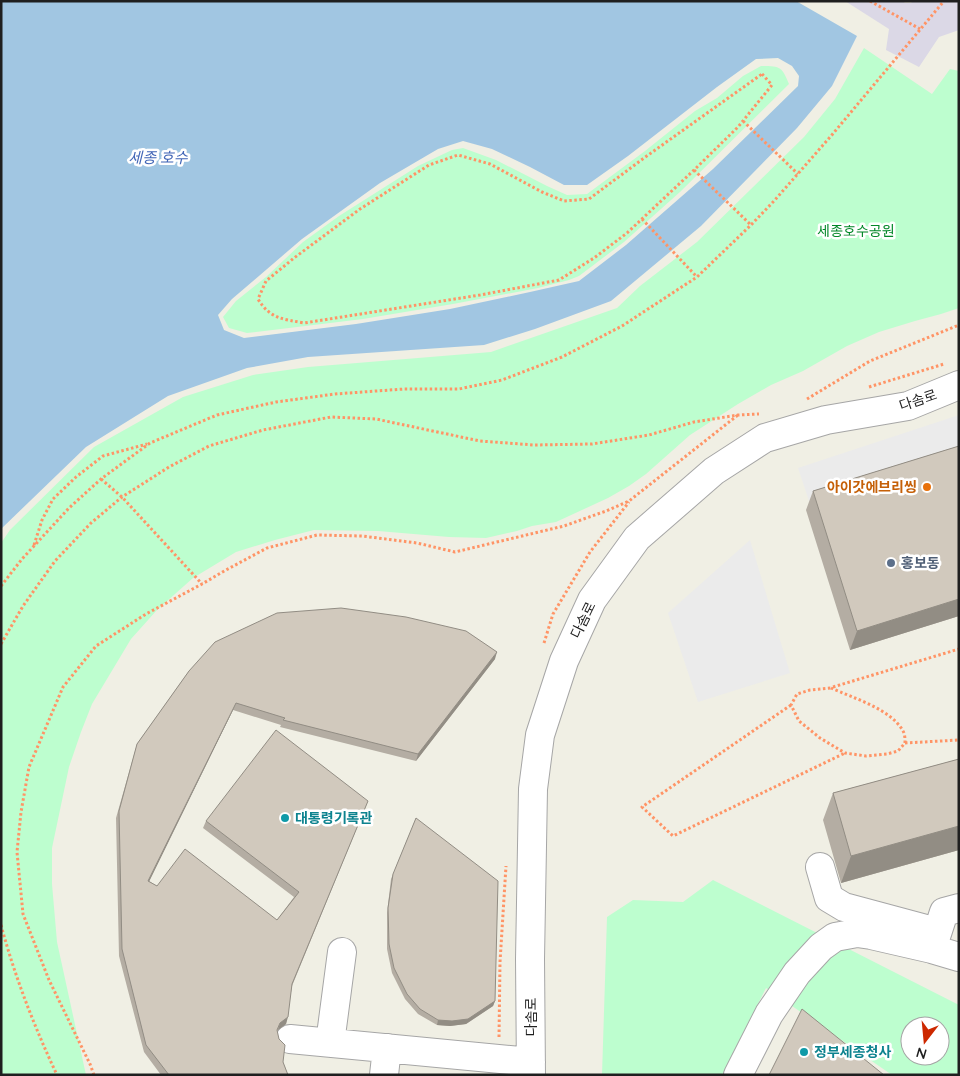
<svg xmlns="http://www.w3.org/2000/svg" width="960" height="1076" font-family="Quicksand,'Noto Sans KR',sans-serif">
<rect width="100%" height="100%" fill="#f0efe4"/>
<!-- park -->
<path fill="#bdfecf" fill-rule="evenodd" d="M864,48L932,94L950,69L959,71V308L941,314L915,321L879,332L847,346L803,371L771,385L738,404L690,435L646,474L629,486L608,498L556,522L532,526L517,531L486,538L449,537L378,531L314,530L275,540L236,552L193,578L157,610L131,639L92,704L81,732L69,767L52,848V884L57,942L86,1075H1V543L10,530L94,447L183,397L253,375L308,367L491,352L617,308L640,286L697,242L804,137L835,99Z
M761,66C781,66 782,67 789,84L680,192L624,242L579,276L569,280L538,288L453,304L363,319L247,333L229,328L223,317L236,301L266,277L303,242L339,216L418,166L452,150L463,148L496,160L547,186L567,195L587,194L645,151L695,111L717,98L743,76Z
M713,880L959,1005V1075H892L766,988L722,1075H602L607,917L633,900L683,902ZM910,1026H940V1056H910Z"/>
<!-- parking -->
<path fill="#ebebeb" d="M959,415V460L811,507L798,468Z
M750,540L790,673L698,702L668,613Z"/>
<!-- plaza -->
<path fill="#dbd8e6" d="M845,1H902L905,3H911L913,1H959V30L939,37L919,67L886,50L889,29Z"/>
<!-- water -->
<path fill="#a1c6e2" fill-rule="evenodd" d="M1,1H796L857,36L832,86L797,128L701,226L611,301L535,329L484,345L308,357L247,368L168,396L86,447L1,529ZM778,58L792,66L799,76L798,86L713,169L626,245L579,281L530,292L450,309L356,324L244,338L224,330L218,315L232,299L302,239L380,183L438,149L463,141L492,149L530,167L564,185H587L628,156L717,87L756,59Z"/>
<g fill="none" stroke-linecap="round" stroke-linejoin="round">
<!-- minor casing -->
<g stroke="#a6a6a6" stroke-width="30">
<path id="minor" d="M820,867L829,898L844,907L937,932
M959,908L944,912L932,949L959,957
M290,1039L531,1062
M330,1043L342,952
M384,1075L387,1048
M531,1075L530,959L533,789L540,735L564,661L592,600L637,538L714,471L765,438L826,420L908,406L959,385
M738,1075L769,1014L797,973L821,947L835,937L857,933L871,935L932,949"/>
</g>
<!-- path -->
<path stroke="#ff9466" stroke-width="3" stroke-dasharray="2.5 2.5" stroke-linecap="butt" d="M870,1L920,29
M762,74L772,85L738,127L694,170L627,233L594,258L559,280L480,295L304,323C283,319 270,319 258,299L266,281L294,258L360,209L429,165L458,155L490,164L542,192L564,201L589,199L644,158Z
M743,121L798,174
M694,170L751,225
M642,219L697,277
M869,387L944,364
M807,399L870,361L959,325
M101,479L122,497L202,584
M34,545L42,520L53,499L76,477L103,456L147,444
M1,586L22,559L69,508L101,479L150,443L217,415L276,402L335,394L404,389H459L502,380L562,357L622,326L697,277L751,225L774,201L831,136L944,1
M544,643L553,614L590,552L629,502
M1,644L23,606L55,561L91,523L122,497L169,467L209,446L263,430L331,417L376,419L480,441L534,445L592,444L649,435L694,422L738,415L759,414
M833,687L959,649
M831,688C853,698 891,709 903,731C905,734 905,739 905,743L898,751L887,754L866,756L845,753L820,738L799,721L791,705L797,694L810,690Z
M791,705L642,807L673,836L845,753
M905,743L959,740
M1,925C15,977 34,1026 57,1075
M499,1037L500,962L506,866
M94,1075L90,1064L49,980L23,914L17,852L21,812L29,767L63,687L96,646L146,614L202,584L226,570L267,548L317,535L362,536L417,543L455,552L564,526L606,511L629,501L738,415"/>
<!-- minor -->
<use href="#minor" stroke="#fff" stroke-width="28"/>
</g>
<!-- wall -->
<path fill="#b4ada3" d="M959,446V616L850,650L806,510L813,491Z
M495,659L416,761L280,727L281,725L233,710L149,881L157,886L277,920L294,897L203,828L206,821L368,801L292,986L286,1024L277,1031L283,1062L288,1075H161L144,1052L119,956L116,818L137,744L189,671Z
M959,759V850L841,883L823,820L833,793Z
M416,818L495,1001L493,1006L466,1024L450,1026L437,1025L418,1014L405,999L392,973L387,949V913L391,879Z"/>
<!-- shaded-wall -->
<path fill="#928d84" d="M959,599V616L850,650L857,631Z
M497,652L495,659L416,761L418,754Z
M236,703L233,710L146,888L148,881Z
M959,826V850L841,883L851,856Z
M495,1001L493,1006L466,1024L450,1026L437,1025L438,1020Z
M288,1017L286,1024L278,1030L280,1023Z"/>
<!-- building -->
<path fill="#d1c9bd" stroke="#928d84" d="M959,446V599L857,631L813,491Z
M341,608L406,617L466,631L497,652L418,754L283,720L285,718L236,703L148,881L157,886L185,849L277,920L299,892L206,821L276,730L368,801L292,984L288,1017L280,1023L277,1030L279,1039L285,1045L283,1062L288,1075H169L146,1045L122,949L119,811L137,744L189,671L215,642L277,613Z
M959,759V826L851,856L833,793Z
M416,818L498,881L495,1001L468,1019L452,1021L438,1020L420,1009L407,994L394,968L389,944L388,908L393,874Z
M802,1009L884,1075H769Z"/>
<!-- markers -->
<circle fill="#e8710a" stroke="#fff" stroke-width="2" cx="927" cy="487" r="5"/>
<circle fill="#5c6f8a" stroke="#fff" stroke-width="2" cx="891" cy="563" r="5"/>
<g fill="#0f9aa8" stroke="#fff" stroke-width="2">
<circle cx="285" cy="818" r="5"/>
<circle cx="804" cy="1052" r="5"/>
</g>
<g text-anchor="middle" stroke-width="5" stroke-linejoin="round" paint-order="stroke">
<!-- park labels -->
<g font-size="14" fill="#028727" stroke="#fff">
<text x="856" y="236">세종호수공원</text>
</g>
<!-- street labels -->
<g font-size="14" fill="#1f1f1f" stroke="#fff">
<text transform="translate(918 400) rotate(-19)" y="5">다솜로</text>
<text transform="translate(583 620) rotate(-64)" y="5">다솜로</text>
<text transform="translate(531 1017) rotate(-90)" y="5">다솜로</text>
</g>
<!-- food labels -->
<g font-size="14" font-weight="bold" fill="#c56008" stroke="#fff" text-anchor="end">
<text x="917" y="492">아이갓에브리씽</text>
</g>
<!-- service labels -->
<g font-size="14" font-weight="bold" fill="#4e5e75" stroke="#fff" text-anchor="start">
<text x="901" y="568">홍보동</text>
</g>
<!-- culture labels -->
<g font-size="14" font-weight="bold" fill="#0d838f" stroke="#fff" text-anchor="start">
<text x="295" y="823">대통령기록관</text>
<text x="814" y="1057">정부세종청사</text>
</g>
<!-- water labels -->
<g font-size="15" font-style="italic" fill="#4266b7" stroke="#fff">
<text x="158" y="163">세종 호수</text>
</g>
</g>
<!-- border -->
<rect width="960" height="1076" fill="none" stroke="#1f1f1f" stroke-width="5"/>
<!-- north arrow -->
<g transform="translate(925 1041) rotate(196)"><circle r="24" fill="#ffffff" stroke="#a5a5a5"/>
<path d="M0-4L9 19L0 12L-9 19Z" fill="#cd2800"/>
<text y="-8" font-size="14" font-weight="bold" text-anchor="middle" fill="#1f1f1f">N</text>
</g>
</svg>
